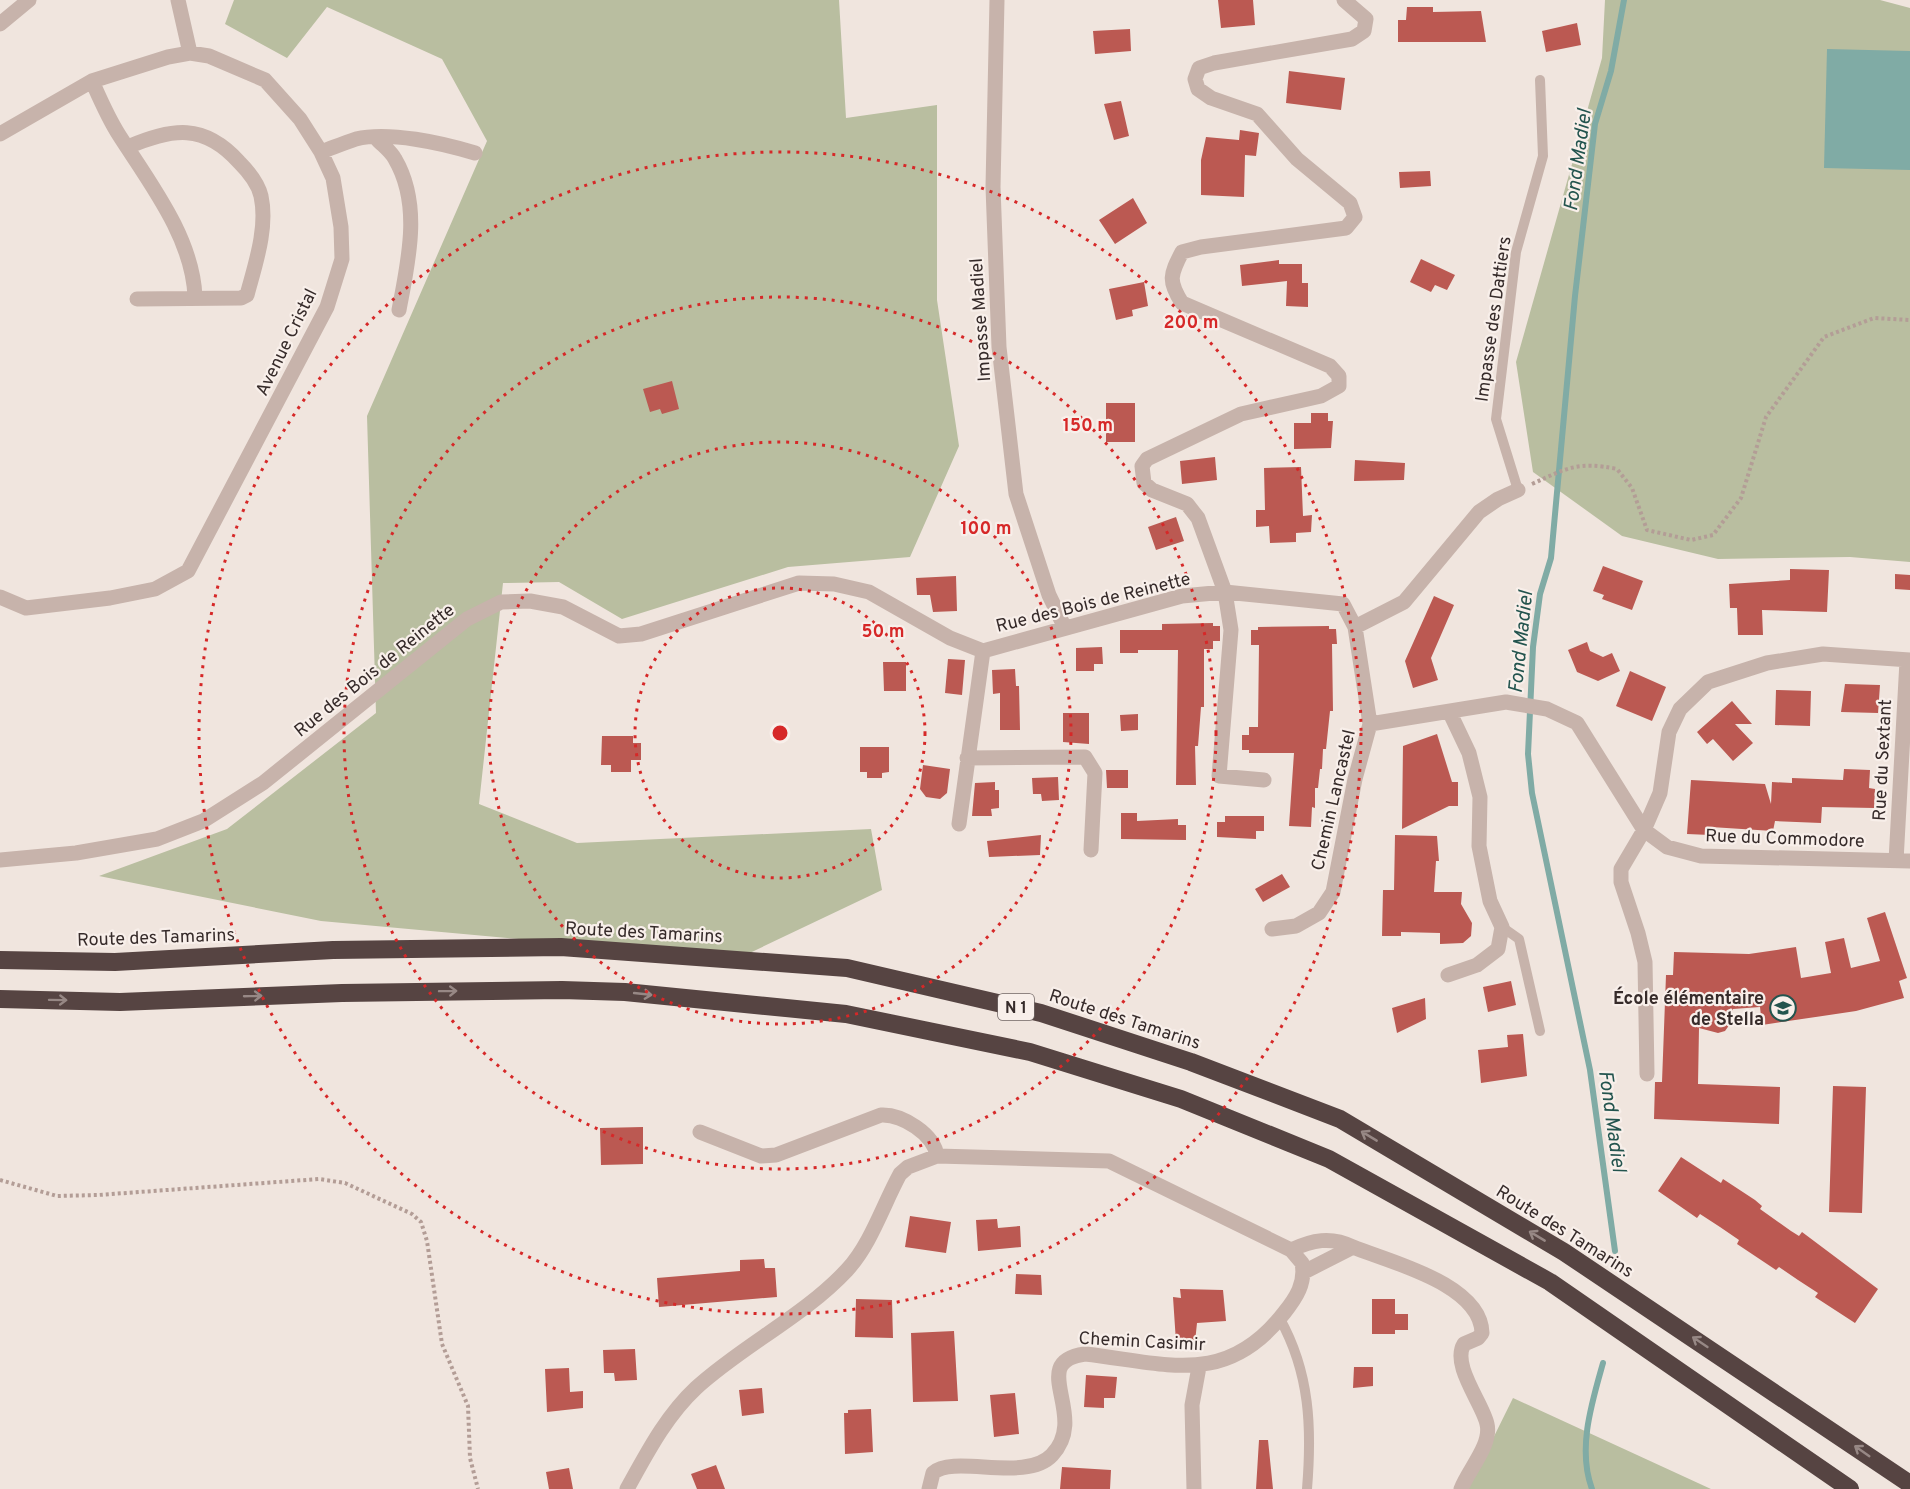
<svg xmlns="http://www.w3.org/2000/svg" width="1910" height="1489" font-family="Overpass,sans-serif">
<rect width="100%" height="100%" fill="#f0e5de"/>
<!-- green -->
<path fill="#b9bea0" d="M234,0H839L846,118L937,105V300L959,446L910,557L788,567L622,619L559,582L503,583L479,804L577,843L871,829L882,890L737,959L321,921L99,876L227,829L376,713L367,416L487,141L442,59L327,7L287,58L225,24Z
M1605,0H1880L1910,8V562L1850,557L1718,559L1622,536L1533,472L1516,362L1602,58Z
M1513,1398L1711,1489H1468Z"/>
<!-- water -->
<path fill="#80aba5" d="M1827,49L1910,51V170L1824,168Z"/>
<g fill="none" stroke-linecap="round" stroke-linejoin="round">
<!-- stream -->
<path stroke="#80aba5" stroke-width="6" d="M1615,1251L1590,1070L1532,793L1528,754L1533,647L1540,594L1551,558L1575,296L1595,124L1611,71L1624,0
M1592,1489C1577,1449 1592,1402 1603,1363"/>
</g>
<!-- building -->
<path fill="#bb5952" d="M1218,0H1253L1255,25L1221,28Z
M1407,7H1433V12L1481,11L1486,42H1398V20H1406Z
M1577,23L1581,45L1546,52L1542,31Z
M1130,29L1131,51L1095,54L1093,31Z
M1289,71L1345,78L1341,110L1286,103Z
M1121,101L1129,136L1114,140L1104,104Z
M1240,130L1259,133L1256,156L1245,155L1244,197L1201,195V160L1206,137L1239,140Z
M1430,171L1431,186L1400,188L1399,172Z
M1133,198L1147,223L1115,244L1099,220Z
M1421,259L1455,275L1447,290L1435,285L1431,292L1410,282Z
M1279,260V264H1302V283H1308V307L1286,306L1287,281L1242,286L1240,265Z
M1144,282L1148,306L1132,310L1133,316L1116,320L1109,289Z
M672,381L679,409L662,414L660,409L650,412L643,389Z
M1106,403H1135V442H1106Z
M1311,413H1328V421H1333L1331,448L1294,449V423H1311Z
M1215,457L1217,480L1182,484L1180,461Z
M1355,460L1405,463L1404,480L1354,481Z
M1301,467L1303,516L1312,515L1311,532L1296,533V542L1270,543L1269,526L1256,527V510H1265L1264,468Z
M1176,517L1184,541L1156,550L1148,527Z
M1603,566L1643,581L1632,610L1602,599L1604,595L1593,591Z
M1790,569L1829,570L1827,612L1762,610L1763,635H1738L1737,608H1730L1729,584L1790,580Z
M1895,574L1910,575V590L1895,589Z
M956,576L957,611L933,612L930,595H917L916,578Z
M1434,596L1454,605L1431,658L1438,680L1413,688L1405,661Z
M1213,623V626H1220V641H1213V649H1204V707H1201L1198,746H1195L1196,785H1176L1178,650H1138V653H1120V630H1162V624Z
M1329,626V629H1336L1337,644H1332L1333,711H1330L1326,749H1323L1322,769H1320L1318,788H1315V808L1312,807L1311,827L1289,826L1294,753H1249V750H1242V735H1249V727H1258L1259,645H1251V630H1258V627Z
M1587,642L1590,651L1603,657L1612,653L1620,671L1598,681L1577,672L1568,650Z
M1102,647L1103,664H1094V671H1076V648Z
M948,659L965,660L962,695L945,693Z
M883,662H906V691H884Z
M1015,669L1016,686H1019L1020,730H1000V693L993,694L992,670Z
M1630,671L1666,687L1652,721L1616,706Z
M1845,684L1880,685L1878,713L1841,712Z
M1776,690L1811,691L1810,726L1775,725Z
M1732,701L1752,724H1735L1753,743L1733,761L1713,739L1707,744L1697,732Z
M1063,713H1089V744L1063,742Z
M1138,714V730L1121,731L1120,715Z
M1437,734L1452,782H1458V806H1449L1402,829L1403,746Z
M602,736H633V743H641V760H631V772H611V765H601Z
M860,747H889V772L882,773V778H867V772H860Z
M923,765L950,769L947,793L940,799L926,797L920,789Z
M1844,769L1870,770L1869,788L1875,789L1874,808L1822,807L1821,823L1775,821L1773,831L1711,827L1710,835L1687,834L1691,780L1765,784L1771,804L1772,782L1792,783V778L1843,780Z
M1106,770H1128V788H1107Z
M1058,777L1059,800L1042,801L1041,794H1033L1032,778Z
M995,782V790H999V808L991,809L992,816H972L975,783Z
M1121,813H1137V821L1178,819V825H1186V840L1121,839Z
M1225,816H1264V831H1256V839L1217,837V822H1225Z
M1041,835L1040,855L989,857L987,841Z
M1395,835L1437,836L1439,861H1436L1434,892H1462L1461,904L1472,923L1471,936L1463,943L1440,944V933L1401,932V936H1382L1383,890H1394Z
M1282,874L1290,887L1263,902L1255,889Z
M1885,912L1907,978L1899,981L1904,998L1856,1011L1762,1025L1760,1007L1733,1009L1730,1024L1725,1031L1718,1033L1699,1028L1698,1084L1780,1087L1779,1124L1654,1119L1655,1082H1662L1666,975H1673L1674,952L1749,954L1796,947L1801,978L1831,973L1825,942L1844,938L1851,968L1880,961L1867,918Z
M1511,981L1516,1005L1488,1012L1483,987Z
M1425,998L1426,1019L1397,1033L1392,1008Z
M1523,1034L1527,1076L1481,1083L1478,1050L1508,1047L1507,1035Z
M1833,1086L1866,1087L1862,1213L1829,1212Z
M643,1127V1164L601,1165L600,1128Z
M1681,1157L1721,1183L1723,1179L1755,1200L1762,1206L1760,1209L1791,1231L1799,1236L1802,1232L1878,1289L1855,1323L1815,1297L1818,1293L1798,1280L1779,1267L1776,1270L1737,1244L1739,1240L1720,1227L1700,1214L1697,1218L1658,1191Z
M910,1216L951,1222L946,1253L905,1247Z
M997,1219L998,1228L1020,1226L1021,1247L978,1251L976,1220Z
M764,1259L765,1268H775L777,1297L659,1307L657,1278L740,1271V1260Z
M1016,1274L1041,1275L1042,1295L1015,1294Z
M1180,1289L1223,1290L1226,1321L1197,1323L1195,1342H1176L1173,1297L1181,1298Z
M856,1299L892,1300L893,1338L855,1337Z
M1372,1299H1395V1314H1408V1330H1395V1334H1372Z
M954,1331L958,1401L913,1402L911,1333Z
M635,1349L637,1380L615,1381L614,1373H604L603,1350Z
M1354,1367H1373V1386L1353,1388Z
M569,1368L570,1392L583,1391V1408L547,1412L545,1369Z
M1086,1375L1117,1377L1115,1398H1104V1408L1084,1407Z
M762,1388L764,1413L742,1416L739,1390Z
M1015,1393L1019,1434L994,1437L990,1395Z
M871,1409L873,1452L845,1454L844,1413H848V1410Z
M1259,1440H1268L1273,1489H1256Z
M716,1465L725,1489H697L691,1474Z
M1062,1467L1111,1470L1110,1489H1060Z
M569,1468L573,1489H549L546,1472Z"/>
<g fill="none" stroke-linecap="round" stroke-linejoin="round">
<!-- path -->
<path stroke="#b39d96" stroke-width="4" stroke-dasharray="3 3" stroke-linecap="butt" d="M1532,484C1567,468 1578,461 1617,469L1632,488L1647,530L1691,540L1713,535L1741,498L1766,417L1824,337L1874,318L1910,320
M0,1180L57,1196L98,1195L319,1179L345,1183L412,1214L421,1222L427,1241L442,1344L468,1406L470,1458L478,1489"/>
<!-- lane -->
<path stroke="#c7b3ab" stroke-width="10" d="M1518,490L1496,419L1516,252L1543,156L1540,80
M1502,927L1519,939L1540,1031
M1280,1319C1310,1373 1312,1428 1307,1489"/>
<!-- street -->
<path stroke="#c7b3ab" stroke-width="15" d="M178,0L190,53
M997,0L993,187L999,347L1016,494L1049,595L1065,628
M0,24L29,0
M92,81C100,99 108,118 119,135C149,182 193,238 195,297
M0,134L92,81L168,57L190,53L209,56L265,80L300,119L321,152L333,178L341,227L342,259L327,307L188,571L155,589L110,598L26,608L0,597
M376,138C382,145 391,151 395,159C422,205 408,262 399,310
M128,147C172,128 204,123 239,162C248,171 258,183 261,196C268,228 255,265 247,295L241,298L137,299
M321,152C332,148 344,143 356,139C389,131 442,143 475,153
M1370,724L1506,702L1547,709L1577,723L1644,830L1667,847L1701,856L1910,861
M967,758L1085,757L1095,773L1091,850
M1264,780L1219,776L1231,630L1225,592L1198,518L1187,504L1152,490L1144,483L1142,466L1147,459L1241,414L1321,396L1339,386V376L1330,366L1182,303C1168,281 1170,275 1182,252L1201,247L1346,228L1355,217L1350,203L1297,159L1257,114L1211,98L1198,89L1195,79L1199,68L1214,63L1352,39L1364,31L1366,19L1344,0
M959,824L983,651
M0,860L76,853L157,839L203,821L263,783L467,619L501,602L530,601L563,607L619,636L641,634L799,583L834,584L869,592L950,638L983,651L1182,596L1225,592L1343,604L1355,627
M1896,861L1907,661
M1272,929L1296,926L1319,913L1333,892L1355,779L1370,724L1355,627L1404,602L1479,512L1498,499L1518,490
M1448,975L1477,965L1498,949L1502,927L1490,901L1479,846L1480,797L1469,753L1450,713
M1647,1074L1645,962L1638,933L1621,882V869L1644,830L1660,793L1669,732L1680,709L1708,682L1767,663L1823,654L1910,660
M700,1132L761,1156L776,1155L881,1115C902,1114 934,1134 937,1156L1109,1161L1291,1250L1302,1263C1306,1283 1296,1298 1284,1313C1226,1388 1166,1363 1085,1354C1026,1362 1090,1415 1052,1455C1026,1483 954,1454 933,1473L929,1489
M1291,1250C1312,1240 1331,1236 1353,1247
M1304,1272L1353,1247C1390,1262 1481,1284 1482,1333L1478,1338L1464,1344C1451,1365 1483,1404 1487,1424C1492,1445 1468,1470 1461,1489
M627,1489C647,1453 666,1416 696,1388C743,1345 803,1317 847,1270C871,1244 883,1205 900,1174L908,1167L937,1156
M1194,1489L1192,1405L1199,1367"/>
<!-- highway -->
<path stroke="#564442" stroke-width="18" d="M0,960L115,962L333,950L561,947L847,968L1041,1013L1191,1062L1340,1119L1564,1252L1910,1484
M0,999L120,1002L342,993L562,990L625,992L846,1014L1030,1052L1181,1099L1329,1159L1550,1282L1850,1489"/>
</g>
<!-- one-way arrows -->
<defs><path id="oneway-shaft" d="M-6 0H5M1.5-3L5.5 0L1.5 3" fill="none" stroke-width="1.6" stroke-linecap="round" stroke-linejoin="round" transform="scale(1.5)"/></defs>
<g stroke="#978885">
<use href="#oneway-shaft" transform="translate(448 991) rotate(-1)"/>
<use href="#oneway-shaft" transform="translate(643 994) rotate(6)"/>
<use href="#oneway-shaft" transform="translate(253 996) rotate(-2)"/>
<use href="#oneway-shaft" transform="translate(58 1000) rotate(1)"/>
<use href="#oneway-shaft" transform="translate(1369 1136) rotate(-149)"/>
<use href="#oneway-shaft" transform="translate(1537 1236) rotate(-149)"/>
<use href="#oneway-shaft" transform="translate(1700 1342) rotate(-146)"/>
<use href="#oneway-shaft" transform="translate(1862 1451) rotate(-145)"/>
</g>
<!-- distance rings -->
<g fill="none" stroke="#d62828" stroke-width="3" stroke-dasharray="3 6">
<circle cx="780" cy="733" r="145"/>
<circle cx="780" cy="733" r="291"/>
<circle cx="780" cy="733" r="436"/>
<circle cx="780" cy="733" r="581"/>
</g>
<!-- icons -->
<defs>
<g id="school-ring" transform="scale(1.35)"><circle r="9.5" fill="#f8efea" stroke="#23544e" stroke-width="1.5"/><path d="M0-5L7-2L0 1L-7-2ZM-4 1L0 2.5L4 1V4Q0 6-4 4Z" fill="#23544e"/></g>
</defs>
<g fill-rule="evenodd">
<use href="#school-ring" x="1783" y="1008"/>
</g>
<g text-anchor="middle" stroke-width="4.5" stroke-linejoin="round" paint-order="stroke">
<!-- shield labels -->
<rect fill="#f8efea" stroke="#706664" stroke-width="1.5" x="998" y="994" width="36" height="26" rx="4.5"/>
<g font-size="16" font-weight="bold" fill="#362b2a">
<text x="1016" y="1013">N 1</text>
</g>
<!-- street labels -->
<g font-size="18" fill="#362b2a" stroke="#f8efea">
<text transform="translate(1493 319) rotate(-82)" y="6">Impasse des Dattiers</text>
<text transform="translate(980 320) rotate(-94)" y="6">Impasse Madiel</text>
<text transform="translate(286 342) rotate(-64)" y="6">Avenue Cristal</text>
<text transform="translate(1093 602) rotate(-14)" y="6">Rue des Bois de Reinette</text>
<text transform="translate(374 670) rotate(-39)" y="6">Rue des Bois de Reinette</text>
<text transform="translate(1882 760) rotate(-87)" y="6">Rue du Sextant</text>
<text transform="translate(1333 800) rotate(-77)" y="6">Chemin Lancastel</text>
<text transform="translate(1785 838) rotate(2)" y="6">Rue du Commodore</text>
<text transform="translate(644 932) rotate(3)" y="6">Route des Tamarins</text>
<text transform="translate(156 937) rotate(-2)" y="6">Route des Tamarins</text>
<text transform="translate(1125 1019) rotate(18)" y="6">Route des Tamarins</text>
<text transform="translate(1565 1231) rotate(32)" y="6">Route des Tamarins</text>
<text transform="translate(1142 1341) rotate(3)" y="6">Chemin Casimir</text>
</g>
<!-- poi labels -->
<g font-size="18" font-weight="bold" fill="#362b2a" stroke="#f8efea" text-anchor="end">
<text x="1764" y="1004">École élémentaire<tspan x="1764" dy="21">de Stella</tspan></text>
</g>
<!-- water labels -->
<g font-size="20" font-style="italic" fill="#23544e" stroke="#f8efea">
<text transform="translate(1577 160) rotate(-82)" y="7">Fond Madiel</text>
<text transform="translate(1520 642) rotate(-84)" y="7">Fond Madiel</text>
<text transform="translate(1613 1121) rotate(82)" y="7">Fond Madiel</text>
</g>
</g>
<circle cx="780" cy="733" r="9" fill="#d62828" stroke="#f8efea" stroke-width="3"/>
<g font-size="18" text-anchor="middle" font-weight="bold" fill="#d62828" stroke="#f8efea" stroke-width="4.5" stroke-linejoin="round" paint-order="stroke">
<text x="1191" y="328">200 m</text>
<text x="1088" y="431">150 m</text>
<text x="986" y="534">100 m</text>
<text x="883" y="637">50 m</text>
</g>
</svg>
